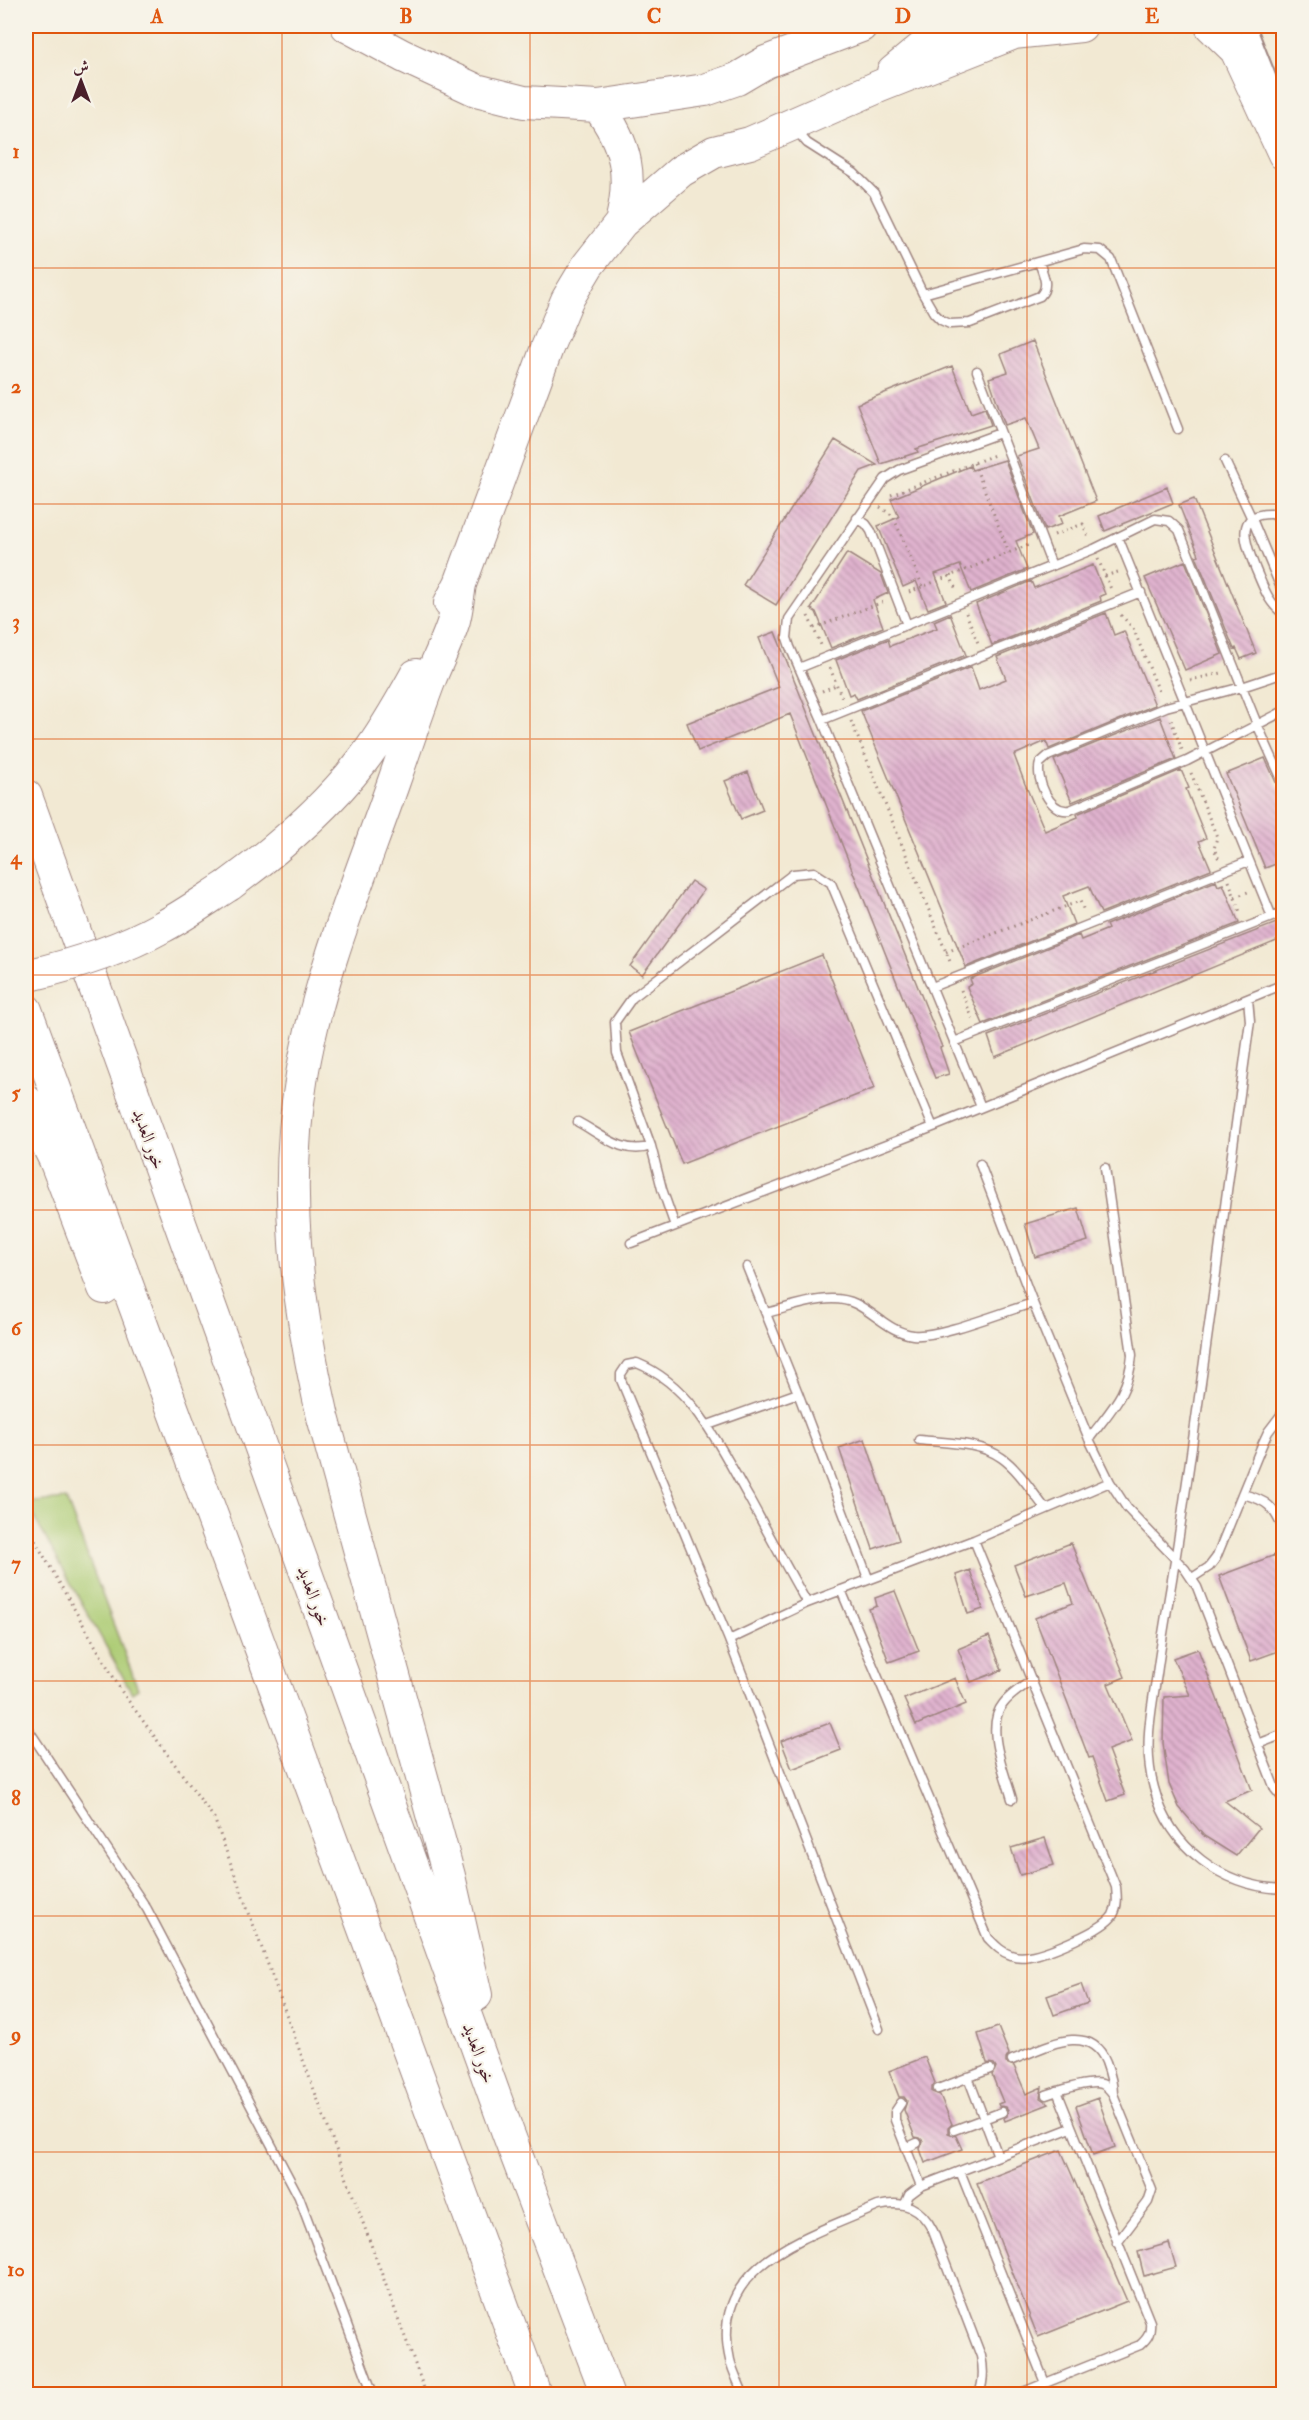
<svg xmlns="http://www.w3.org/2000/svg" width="1309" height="2420" font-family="'IM FELL Double Pica',Amiri,serif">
<defs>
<pattern id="building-back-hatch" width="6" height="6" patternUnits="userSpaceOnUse" patternTransform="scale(1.5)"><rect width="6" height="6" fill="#e0b3cf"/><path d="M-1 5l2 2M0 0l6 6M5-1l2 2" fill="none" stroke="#b891a8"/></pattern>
</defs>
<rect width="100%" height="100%" fill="#f7f3e8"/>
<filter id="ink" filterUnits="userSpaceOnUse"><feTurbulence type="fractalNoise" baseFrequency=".0167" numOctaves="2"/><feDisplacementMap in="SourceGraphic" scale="12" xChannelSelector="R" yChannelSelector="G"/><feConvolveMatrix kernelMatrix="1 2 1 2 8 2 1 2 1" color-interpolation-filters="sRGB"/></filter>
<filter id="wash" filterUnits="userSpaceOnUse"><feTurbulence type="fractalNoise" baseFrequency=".008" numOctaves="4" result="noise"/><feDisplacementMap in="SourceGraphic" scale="24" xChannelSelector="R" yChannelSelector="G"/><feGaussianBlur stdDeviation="1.35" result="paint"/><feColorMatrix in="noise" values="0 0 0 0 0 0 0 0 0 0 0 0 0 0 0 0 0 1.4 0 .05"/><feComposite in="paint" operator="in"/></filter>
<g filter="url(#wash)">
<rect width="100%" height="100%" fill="#f2e9d3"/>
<!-- green -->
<path fill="#abcb72" stroke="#7a754e" stroke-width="1.5" d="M66,1499L138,1689L132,1693L26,1503Z"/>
<g id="blocks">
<!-- building -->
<path fill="url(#building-back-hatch)" d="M1033,341L1096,501L1059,516L1062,524L1045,530L1017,456L1039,449L1026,418L1005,425L989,378L1008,372L1001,354Z
M952,366L971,413L985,408L991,425L916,449L918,452L881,464L857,404Z
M835,440L877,465L861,471L776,605L743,585Z
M1005,460L1033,534L1016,541L1027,569L971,592L960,565L935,574L946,602L928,609L916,581L903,587L878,526L899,517L891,499L970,466L972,470Z
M1167,487L1173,503L1105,531L1099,516Z
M1194,499L1256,653L1241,659L1236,648L1234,649L1196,556L1199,555L1179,505Z
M847,553L881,574L888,593L873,600L883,627L831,648L816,612L811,609Z
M1185,561L1222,654L1185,670L1145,578Z
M1093,565L1105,594L1100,596L1101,601L992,645L976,604L1031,581L1034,588Z
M1106,613L1114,635L1124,631L1155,705L1049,749L1046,741L1014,755L1025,784L1045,831L1078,817L1077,814L1181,770L1189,788L1186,789L1206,838L1199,841L1211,869L1101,913L1089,886L1063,896L1074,924L966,967L861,711L971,667L979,690L1006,679L997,657Z
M950,614L966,655L857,699L854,693L849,695L836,660L888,639L890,646L937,628L934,621Z
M775,632L942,1047L940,1048L949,1074L935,1078L790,714L698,751L687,723L779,687L759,638Z
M1160,717L1176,759L1072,802L1054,760Z
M1265,758L1278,787L1284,790V861L1265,868L1226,774Z
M748,772L763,810L741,819L725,781Z
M691,881L704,890L642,975L630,966Z
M1216,881L1218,886L1223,884L1239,923L983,1024L967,987L972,984L970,979L1079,935L1081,940L1108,929L1106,925Z
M1284,920V938L995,1057L988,1036Z
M822,955L875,1088L682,1164L629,1032Z
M1078,1208L1088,1241L1035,1257L1025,1224Z
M865,1439L899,1540L873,1549L839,1448Z
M1071,1543L1125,1677L1108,1684L1132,1741L1108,1750L1125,1795L1108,1801L1092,1757L1089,1758L1035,1618L1073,1603L1066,1583L1026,1596L1014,1565Z
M1275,1555L1284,1579V1649L1251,1661L1219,1576Z
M970,1570L983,1609L968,1614L956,1575Z
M895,1591L919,1651L889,1662L869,1609L877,1606L875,1598Z
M989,1636L1002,1670L971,1682L958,1649Z
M1198,1649L1252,1790L1225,1801L1259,1828L1236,1856L1204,1836L1179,1807L1169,1784L1163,1743L1164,1697L1190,1695L1173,1658Z
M955,1678L966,1704L916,1725L904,1699Z
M830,1723L841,1750L792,1769L781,1741Z
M1045,1838L1054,1865L1020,1875L1011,1848Z
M1081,1984L1088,2003L1054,2015L1047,1996Z
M998,2027L1009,2054L1006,2059V2063L1014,2066L1026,2094L1042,2087L1040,2098L1049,2104L1005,2121L1004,2118L1007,2116L1008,2110L1006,2107L999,2106L998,2104L1003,2102L992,2075L996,2067L994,2064L987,2063L978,2034Z
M925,2057L935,2083L932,2087V2092L940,2095L952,2124L948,2128V2133L956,2136L962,2149L925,2163L920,2149L923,2141L920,2138L915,2137L904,2110L907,2101L904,2097H899L889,2071Z
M1098,2098L1115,2147L1093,2155L1076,2106Z
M1061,2150L1127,2301L1038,2337L977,2183Z
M1169,2243L1176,2267L1144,2276L1138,2252Z"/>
</g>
</g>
<g filter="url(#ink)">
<use href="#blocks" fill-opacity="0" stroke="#9e847f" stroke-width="1.5"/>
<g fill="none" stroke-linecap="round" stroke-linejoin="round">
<!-- lane casing -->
<g stroke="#9e847f" stroke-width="11">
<path id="lane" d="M796,130L807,143L854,173L874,193L923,294L934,313L941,320L950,324L970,323L1040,296C1050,286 1043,274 1039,262
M923,294L1084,249L1100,250L1111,259L1178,429
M977,371L1052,566
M1225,461L1252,519L1284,595
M857,518L866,524L871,531L907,625
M1284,523L1273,514C1231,512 1247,547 1256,570C1263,586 1268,603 1284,614
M1118,537L1272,917
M799,668L1094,549L1155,519L1169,521L1179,530L1257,724L1284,784
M1284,673L1242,687L1166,707L1048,756L1040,763C1035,778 1049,814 1070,810L1187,761L1284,711
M822,720L1141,592
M932,987L1249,861
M1248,999L1250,1021C1225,1201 1203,1382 1175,1561C1169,1599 1162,1636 1157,1674C1151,1712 1143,1749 1154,1788C1170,1848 1222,1887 1284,1889
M954,1042L1272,917L1284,911
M981,1107L822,720L790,647L787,638L789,619L885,479L899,470L1000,433
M578,1122C602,1135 624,1156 651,1146
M980,1164L1033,1303L1089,1439L1110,1482L1127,1508L1185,1569L1197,1587L1275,1789L1284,1800
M675,1226L662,1189L651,1146L617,1053L615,1022L632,998L793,874L814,872L831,883L933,1127
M631,1243L933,1127L1284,984
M747,1267L798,1393L868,1578
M766,1313C793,1307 830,1291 856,1304C876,1314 890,1332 913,1335C939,1338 1005,1311 1033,1303
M708,1425L798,1393
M1089,1439C1111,1409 1129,1394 1132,1355L1105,1168
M919,1440C946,1443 980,1442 1002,1458C1019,1470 1032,1492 1045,1508
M1242,1494C1268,1500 1274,1507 1284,1531
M1192,1578L1209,1567L1216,1558L1262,1445L1268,1432L1284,1411
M841,1590L988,1938C995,1945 1001,1952 1011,1955C1016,1957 1024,1957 1029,1956C1048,1953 1104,1930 1113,1915C1118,1906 1117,1897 1116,1887L974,1540
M807,1603C787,1568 768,1533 749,1498C720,1448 695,1387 637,1363L627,1365L621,1374V1380L729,1640L879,2029
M729,1640L807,1603L974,1540L1110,1482
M26,1726L147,1909L299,2197L373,2394
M1258,1744L1284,1734
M1012,1799C1005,1773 984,1727 1003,1704C1010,1694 1023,1687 1032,1680
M1012,2060C1042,2049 1089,2020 1106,2062C1110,2073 1113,2082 1113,2094L1152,2190L1148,2202L1117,2243
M968,2077L998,2156
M938,2089L990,2069
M1046,2095C1058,2091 1090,2080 1102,2084C1107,2086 1110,2090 1113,2094
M901,2103L895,2112V2120L921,2186
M954,2130L1002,2112
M906,2148L917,2143
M960,2171L1045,2383
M905,2204L909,2195L921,2186L1071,2128
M743,2394C739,2383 733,2372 730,2360C707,2263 811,2236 878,2206C904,2200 921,2207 933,2231L981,2356C984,2370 984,2381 979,2394
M1018,2394L1140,2345C1148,2338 1151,2333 1150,2322L1057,2091"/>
</g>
<!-- street casing -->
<g stroke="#9e847f" stroke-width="20">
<path id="street" d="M1247,26L1283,117
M1281,26L1284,30"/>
</g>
<!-- highway casing -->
<g stroke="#9e847f" stroke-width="34">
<path id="highway" d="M347,26L403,56L476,90L524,102L598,106L705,90L737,79L766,62L861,26
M1211,26L1236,50L1284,154
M1013,33L1081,26
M893,72L929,42L958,26
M598,106C627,145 633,176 621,223
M460,584C458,596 457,609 454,620C448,640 438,659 430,679C417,713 406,747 394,781C360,878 319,974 302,1075C282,1192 297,1303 323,1417L449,1876L476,1995
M450,603L460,584L547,348L567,300L588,265L621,223L681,171L714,152L750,143L880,86L1032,26
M26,796L508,2133L607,2394
M229,885C278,849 325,809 363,760C383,734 400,704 416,675
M26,1010L535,2394
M26,1101L55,1160L104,1288"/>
</g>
<!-- path -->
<path stroke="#9e847f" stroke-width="3" stroke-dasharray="1.5 4.5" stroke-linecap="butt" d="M974,463L1009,553
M891,495L997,454
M880,507L893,516L923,587
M1054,535L1083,524L1088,537
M1098,559L1111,589
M950,575L956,590
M1105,576L1118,572
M909,592L1031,544
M966,613L978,643
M1121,615L1133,628L1160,694
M808,616L821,645
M814,628L883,602
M830,668L842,698
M1190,680L1222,673
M822,691L836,685
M1171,720L1182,750
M851,721L951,964
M1191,773L1217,837L1214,849L1219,859
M1229,881L1241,915
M1235,897L1248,892
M946,952L1080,901L1084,911
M961,990L973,1020
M26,1525L122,1692L214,1818L426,2394"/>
<!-- lane -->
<use href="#lane" stroke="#fff" stroke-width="8"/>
<!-- street -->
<use href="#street" stroke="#fff" stroke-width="16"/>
<!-- highway -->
<use href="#highway" stroke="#fff" stroke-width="32"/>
<!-- highway-bridge casing -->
<g stroke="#9e847f" stroke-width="34" stroke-linecap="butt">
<path id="highway-bridge" d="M26,976C73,965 119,951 162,927C185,915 207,899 229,885"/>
</g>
<!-- highway-bridge -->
<use href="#highway-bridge" stroke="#fff" stroke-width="32"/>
</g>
</g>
<!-- grid -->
<path fill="none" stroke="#e0560e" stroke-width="1.5" stroke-opacity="0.55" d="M282,26V2394M530,26V2394M779,26V2394M1027,26V2394M26,268H1284M26,504H1284M26,739H1284M26,975H1284M26,1210H1284M26,1445H1284M26,1681H1284M26,1916H1284M26,2152H1284"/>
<g text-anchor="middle" stroke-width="4.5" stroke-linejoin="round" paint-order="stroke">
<!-- street labels -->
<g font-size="18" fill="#4a1f2b" stroke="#f7f3e8">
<text transform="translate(149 1139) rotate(70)" y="6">خور العديد</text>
<text transform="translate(314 1596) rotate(70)" y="6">خور العديد</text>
<text transform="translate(479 2053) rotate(70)" y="6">خور العديد</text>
</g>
</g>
<!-- margin -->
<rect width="1309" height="2420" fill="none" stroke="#f7f3e8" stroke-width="66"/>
<!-- north arrow -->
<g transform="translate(81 81)" stroke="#f7f3e8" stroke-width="4.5" paint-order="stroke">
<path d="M0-4.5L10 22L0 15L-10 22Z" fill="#4a1f2b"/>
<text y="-9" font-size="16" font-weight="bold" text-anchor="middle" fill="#4a1f2b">ش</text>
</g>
<rect x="33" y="33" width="1243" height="2354" fill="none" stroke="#e0560e" stroke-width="2"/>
<g font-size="20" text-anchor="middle" font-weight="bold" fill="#e0560e">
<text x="157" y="23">A</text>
<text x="406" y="23">B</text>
<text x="654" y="23">C</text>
<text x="903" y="23">D</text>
<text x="1152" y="23">E</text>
<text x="16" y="158">1</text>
<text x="16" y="393">2</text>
<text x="16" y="628">3</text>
<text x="16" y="864">4</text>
<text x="16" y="1099">5</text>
<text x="16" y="1335">6</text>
<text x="16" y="1570">7</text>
<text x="16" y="1805">8</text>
<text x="16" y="2041">9</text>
<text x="16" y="2276">10</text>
</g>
</svg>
